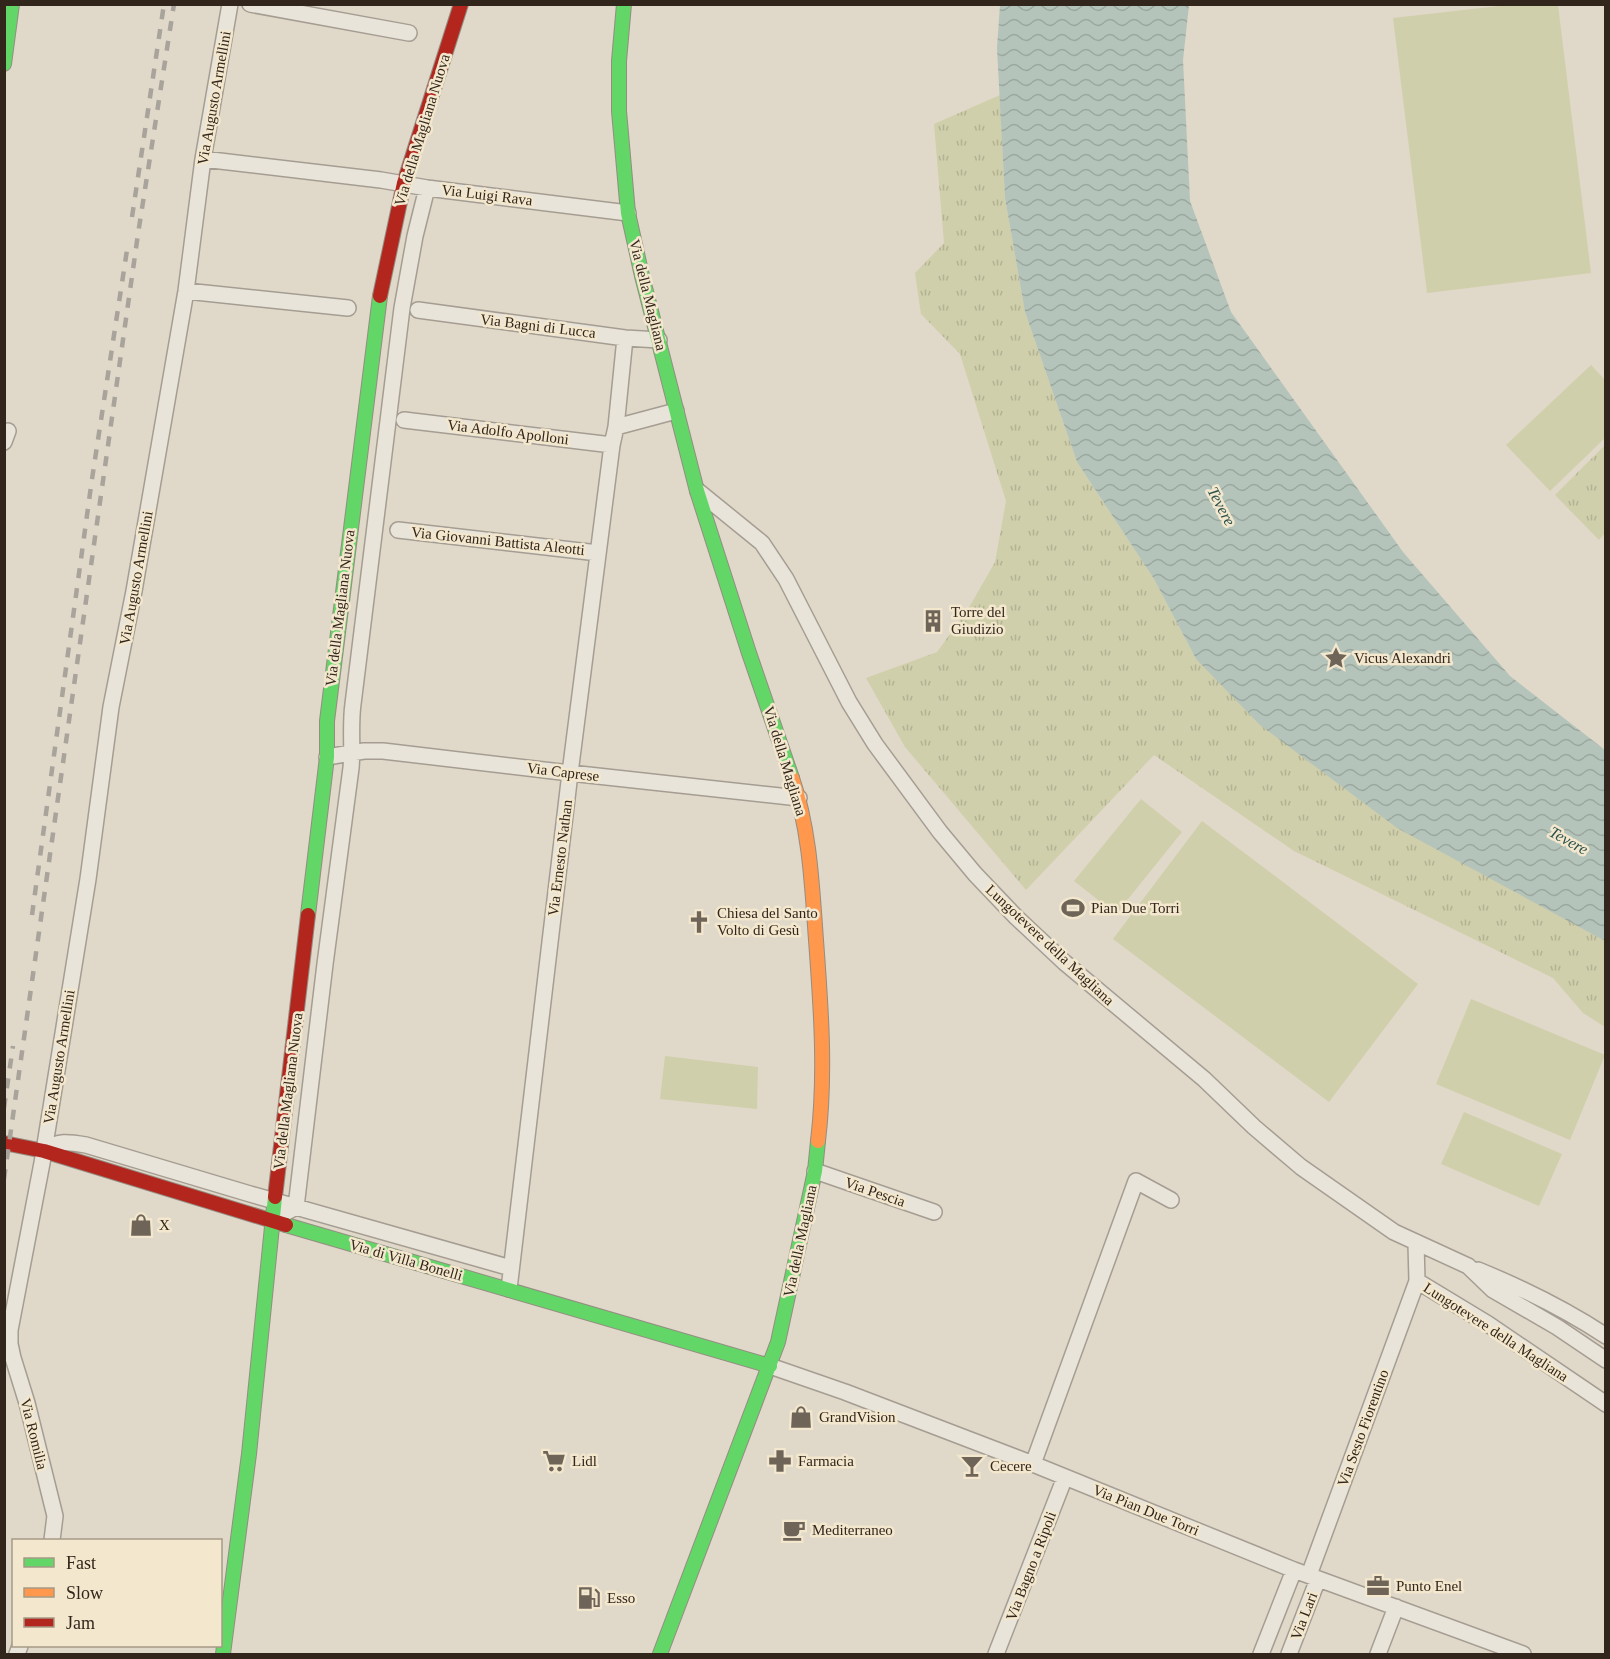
<svg xmlns="http://www.w3.org/2000/svg" width="1610" height="1659" font-family="'Times New Roman',serif">
<defs>
<pattern id="grass-tufts" width="24" height="20" patternUnits="userSpaceOnUse" patternTransform="scale(1.5)"><rect width="24" height="20" fill="#d0cfab"/><path d="M3 7l-1-3M5 7V3M7 7l1-3M15 17l-1-3M17 17v-4M19 17l1-3" fill="none" stroke="#b3b293"/></pattern>
<pattern id="water-waves" width="16" height="10" patternUnits="userSpaceOnUse" patternTransform="scale(1.5)"><rect width="16" height="10" fill="#b4c4ba"/><path d="M0 5q4-4 8 0t8 0" fill="none" stroke="#9ba89f"/></pattern>
</defs>
<rect width="100%" height="100%" fill="#e0d8c8"/>
<!-- grass -->
<path fill="url(#grass-tufts)" d="M1000,95L1005,198L1025,312L1077,462L1154,579L1196,659L1557,914L1605,941V1027L1583,1013L1553,978L1294,851L1154,755L1026,890L905,747L866,678L937,652L967,611L995,562L1006,501L960,354L921,314L915,273L944,243L934,124Z
M1605,445V533L1599,540L1555,495Z"/>
<!-- garden -->
<path fill="#d0cfab" d="M1508,5H1558L1591,273L1427,293L1393,18Z
M1591,365L1605,380V438L1550,491L1506,445Z
M1141,799L1182,832L1116,914L1074,881Z
M1202,821L1418,984L1329,1102L1113,939Z
M1471,999L1605,1055L1570,1140L1436,1084Z
M665,1056L758,1067L757,1109L660,1099Z
M1464,1112L1562,1154L1539,1206L1441,1164Z"/>
<!-- water -->
<path fill="url(#water-waves)" d="M1000,5H1189L1183,60L1190,201L1231,312L1403,552L1510,676L1605,750V941L1397,828L1260,725L1196,659L1154,579L1077,462L1025,312L1005,198L997,48Z"/>
<g fill="none" stroke-linecap="round" stroke-linejoin="round">
<!-- street casing -->
<g stroke="#a59d92" stroke-width="18">
<path id="street" d="M250,4L409,33
M203,159L381,180L427,188L628,213
M186,291L348,308
M418,310L625,338L659,340
M404,420L612,445
M616,427L676,411
M4,442L8,431
M698,491L762,543L786,579L849,702L875,744L940,832L975,874L1016,917L1064,962L1204,1079L1254,1127L1301,1167L1394,1232L1468,1266L1493,1290L1557,1327L1606,1360
M398,530L598,553
M327,757L364,751H383L570,773L799,798
M44,1151C57,1140 69,1142 86,1145L250,1194L511,1268
M815,1171L934,1212
M271,1221L296,1207L325,964L351,768C353,747 350,725 353,704L402,308L415,236L427,188
M1478,1270C1522,1288 1565,1309 1606,1336
M1417,1281L1488,1324L1606,1404
M509,1289L570,773L612,445L616,427L625,338
M770,1366L845,1392L1033,1464L1294,1570L1523,1654
M1033,1464L1136,1181L1171,1200
M52,1540L55,1516L27,1403L13,1358L10,1344V1330L42,1163L88,879L111,707L134,591L186,291L203,159L230,4
M1309,1575L1417,1281L1416,1243
M17,1654L20,1646
M996,1654L1065,1477
M1261,1654L1294,1570
M1289,1654L1318,1579
M1378,1654L1396,1607"/>
</g>
<!-- fast casing -->
<g stroke="#948d82" stroke-width="16">
<path id="fast" d="M624,4L619,61V111L628,213L642,276L697,491L749,653L792,778
M4,64L12,4
M308,915L327,757V721L380,296
M286,1225L770,1366
M223,1654L249,1454L275,1197
M660,1654L778,1342L815,1171L818,1141"/>
</g>
<!-- slow casing -->
<g stroke="#948d82" stroke-width="16">
<path id="slow" d="M792,778C810,830 812,886 816,940C821,1008 826,1074 818,1141"/>
</g>
<!-- jam casing -->
<g stroke="#948d82" stroke-width="16">
<path id="jam" d="M380,296L404,183L461,4
M4,1143L44,1151L286,1225
M275,1197L308,915"/>
</g>
<!-- street -->
<use href="#street" stroke="#e8e4da" stroke-width="15"/>
<!-- fast -->
<use href="#fast" stroke="#63d668" stroke-width="14"/>
<!-- slow -->
<use href="#slow" stroke="#ff974d" stroke-width="14"/>
<!-- jam -->
<use href="#jam" stroke="#b3261e" stroke-width="14"/>
<!-- rail -->
<path stroke="#a8a39b" stroke-width="4.5" stroke-dasharray="10 10" stroke-linecap="butt" d="M132,217L164,4
M32,915L92,479L127,250
M4,1108L13,1046
M4,1179L138,234L174,4"/>
</g>
<!-- icons -->
<defs>
<g id="building-bare" transform="scale(1.8)"><path d="M-4-6H4V6H1V3H-1V6H-4ZM-2.5-4.3h1.7v1.8h-1.7ZM.8-4.3h1.7v1.8H.8ZM-2.5-1h1.7V.8h-1.7ZM.8-1h1.7V.8H.8Z" fill="#6f6458" stroke="#f3e7cd" stroke-width="2.5" paint-order="stroke"/></g>
<g id="sight-bare" transform="scale(1.8)"><path d="M0-6L1.8-2.2L6-1.7L2.9 1.2L3.7 5.4L0 3.3L-3.7 5.4L-2.9 1.2L-6-1.7L-1.8-2.2Z" fill="#6f6458" stroke="#f3e7cd" stroke-width="2.5" paint-order="stroke"/></g>
<g id="stadium-bare" transform="scale(1.8)"><path d="M0-5a6.5 5 0 1 0 0 10a6.5 5 0 1 0 0-10ZM-3.5-1.8h7v3.6h-7Z" fill="#6f6458" stroke="#f3e7cd" stroke-width="2.5" paint-order="stroke"/></g>
<g id="church-bare" transform="scale(1.8)"><path d="M-1.2-6h2.4v3.5h3.3v2.4h-3.3V6h-2.4V-.1h-3.3v-2.4h3.3Z" fill="#6f6458" stroke="#f3e7cd" stroke-width="2.5" paint-order="stroke"/></g>
<g id="shop-bare" transform="scale(1.8)"><path d="M-5-2.5h2.3a2.7 3.5 0 0 1 5.4 0H5L5.5 6h-11ZM-1.5-2.5h3a1.5 2.3 0 0 0-3 0Z" fill="#6f6458" stroke="#f3e7cd" stroke-width="2.5" paint-order="stroke"/></g>
<g id="supermarket-bare" transform="scale(1.8)"><path d="M-6-5.5h2.5l.6 2H6L4.5 2H-2.5L-4.4-4H-6ZM-1.5 3.2a1.3 1.3 0 1 0 .1 0ZM3 3.2a1.3 1.3 0 1 0 .1 0Z" fill="#6f6458" stroke="#f3e7cd" stroke-width="2.5" paint-order="stroke"/></g>
<g id="pharmacy-bare" transform="scale(1.8)"><path d="M-2-6h4v4h4v4h-4v4h-4v-4h-4v-4h4Z" fill="#6f6458" stroke="#f3e7cd" stroke-width="2.5" paint-order="stroke"/></g>
<g id="bar-bare" transform="scale(1.8)"><path d="M-6-5H6L.8 .8V4.5H3.5V6h-7V4.5H-.8V.8Z" fill="#6f6458" stroke="#f3e7cd" stroke-width="2.5" paint-order="stroke"/></g>
<g id="cafe-bare" transform="scale(1.8)"><path d="M-5.5-4.5H6V0H3Q3 3.5 0 3.5H-2.5Q-5.5 3.5-5.5 0ZM3-3.2v2h1.7v-2ZM-6 4.5H4V6H-6Z" fill="#6f6458" stroke="#f3e7cd" stroke-width="2.5" paint-order="stroke"/></g>
<g id="office-bare" transform="scale(1.8)"><path d="M-6-3h4V-5.5h4V-3h4V5H-6ZM-1-4.5V-3h2v-1.5ZM-6 0V1H6V0Z" fill="#6f6458" stroke="#f3e7cd" stroke-width="2.5" paint-order="stroke"/></g>
<g id="fuel-bare" transform="scale(1.8)"><path d="M-5.5-6h7V0h2V4h1.3V-2.5L3-4.5l.8-.8L6-3V5H2.5V1h-1V6h-7ZM-4.2-4.7v3.2H.2V-4.7Z" fill="#6f6458" stroke="#f3e7cd" stroke-width="2.5" paint-order="stroke"/></g>
</defs>
<g fill-rule="evenodd">
<use href="#building-bare" x="933" y="621"/>
<use href="#sight-bare" x="1336" y="658"/>
<use href="#stadium-bare" x="1073" y="908"/>
<use href="#church-bare" x="699" y="922"/>
<use href="#shop-bare" x="141" y="1225"/>
<use href="#shop-bare" x="801" y="1417"/>
<use href="#supermarket-bare" x="554" y="1461"/>
<use href="#pharmacy-bare" x="780" y="1461"/>
<use href="#bar-bare" x="972" y="1466"/>
<use href="#cafe-bare" x="794" y="1530"/>
<use href="#office-bare" x="1378" y="1586"/>
<use href="#fuel-bare" x="589" y="1598"/>
</g>
<g text-anchor="middle" stroke-width="5" stroke-linejoin="round" paint-order="stroke">
<!-- street labels -->
<g font-size="15" fill="#32261c" stroke="#f3e7cd">
<text transform="translate(214 98) rotate(-80)" y="5">Via Augusto Armellini</text>
<text transform="translate(422 130) rotate(-73)" y="5">Via della Magliana Nuova</text>
<text transform="translate(487 195) rotate(7)" y="5">Via Luigi Rava</text>
<text transform="translate(648 295) rotate(76)" y="5">Via della Magliana</text>
<text transform="translate(538 326) rotate(7)" y="5">Via Bagni di Lucca</text>
<text transform="translate(508 432) rotate(7)" y="5">Via Adolfo Apolloni</text>
<text transform="translate(498 541) rotate(6)" y="5">Via Giovanni Battista Aleotti</text>
<text transform="translate(136 578) rotate(-80)" y="5">Via Augusto Armellini</text>
<text transform="translate(340 608) rotate(-83)" y="5">Via della Magliana Nuova</text>
<text transform="translate(785 761) rotate(73)" y="5">Via della Magliana</text>
<text transform="translate(563 772) rotate(7)" y="5">Via Caprese</text>
<text transform="translate(560 858) rotate(-83)" y="5">Via Ernesto Nathan</text>
<text transform="translate(1050 945) rotate(43)" y="5">Lungotevere della Magliana</text>
<text transform="translate(59 1057) rotate(-81)" y="5">Via Augusto Armellini</text>
<text transform="translate(288 1091) rotate(-83)" y="5">Via della Magliana Nuova</text>
<text transform="translate(875 1192) rotate(19)" y="5">Via Pescia</text>
<text transform="translate(800 1241) rotate(-78)" y="5">Via della Magliana</text>
<text transform="translate(406 1260) rotate(16)" y="5">Via di Villa Bonelli</text>
<text transform="translate(1496 1332) rotate(33)" y="5">Lungotevere della Magliana</text>
<text transform="translate(1363 1428) rotate(-70)" y="5">Via Sesto Fiorentino</text>
<text transform="translate(34 1434) rotate(76)" y="5">Via Romilia</text>
<text transform="translate(1146 1510) rotate(22)" y="5">Via Pian Due Torri</text>
<text transform="translate(1031 1566) rotate(-69)" y="5">Via Bagno a Ripoli</text>
<text transform="translate(1304 1616) rotate(-69)" y="5">Via Lari</text>
</g>
<!-- poi labels -->
<g font-size="15" fill="#32261c" stroke="#f3e7cd" text-anchor="start">
<text x="951" y="617">Torre del<tspan x="951" dy="17">Giudizio</tspan></text>
<text x="1354" y="663">Vicus Alexandri</text>
<text x="1091" y="913">Pian Due Torri</text>
<text x="717" y="918">Chiesa del Santo<tspan x="717" dy="17">Volto di Gesù</tspan></text>
<text x="159" y="1230">X</text>
<text x="819" y="1422">GrandVision</text>
<text x="572" y="1466">Lidl</text>
<text x="798" y="1466">Farmacia</text>
<text x="990" y="1471">Cecere</text>
<text x="812" y="1535">Mediterraneo</text>
<text x="1396" y="1591">Punto Enel</text>
<text x="607" y="1603">Esso</text>
</g>
<!-- water labels -->
<g font-size="16" font-style="italic" fill="#2c514d" stroke="#f3e7cd">
<text transform="translate(1222 506) rotate(62)" y="6">Tevere</text>
<text transform="translate(1569 840) rotate(29)" y="6">Tevere</text>
</g>
</g>
<!-- border -->
<rect width="1610" height="1659" fill="none" stroke="#32261c" stroke-width="12"/>
<!-- legend -->
<rect x="12" y="1539" width="210" height="108" fill="#f3e7cd" stroke="#a69a86" stroke-width="1.5"/>
<rect x="24" y="1558" width="30" height="9" fill="#63d668" stroke="#a69a86" stroke-width="1.5"/>
<text x="66" y="1569" font-size="18" fill="#32261c">Fast</text>
<rect x="24" y="1588" width="30" height="9" fill="#ff974d" stroke="#a69a86" stroke-width="1.5"/>
<text x="66" y="1599" font-size="18" fill="#32261c">Slow</text>
<rect x="24" y="1618" width="30" height="9" fill="#b3261e" stroke="#a69a86" stroke-width="1.5"/>
<text x="66" y="1629" font-size="18" fill="#32261c">Jam</text>
</svg>
